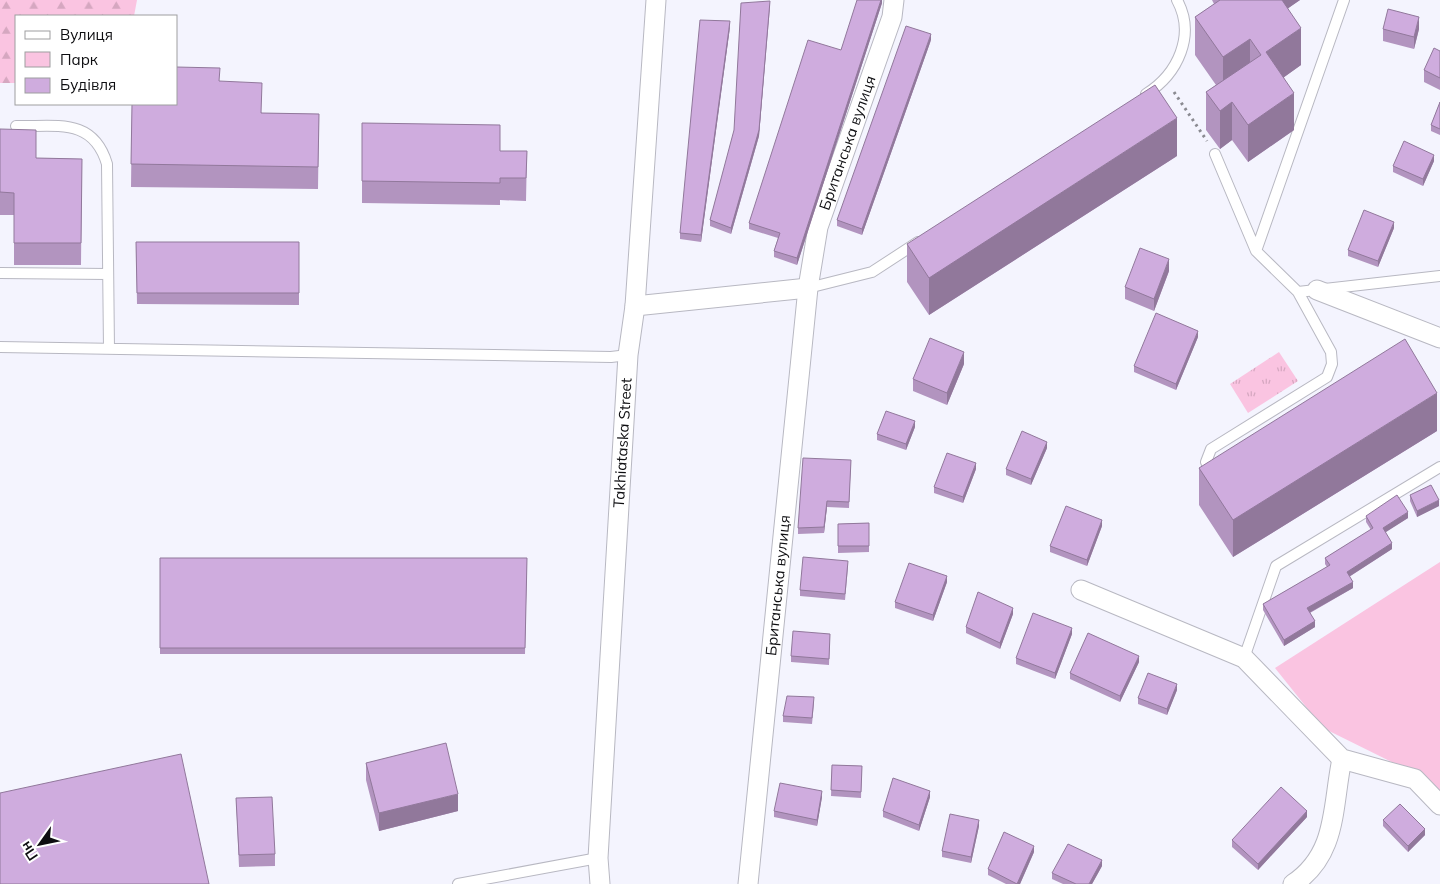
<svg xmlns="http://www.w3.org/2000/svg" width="1440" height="884" font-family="Mulish,sans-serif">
<defs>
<pattern id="forest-firs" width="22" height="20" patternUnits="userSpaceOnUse" patternTransform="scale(1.25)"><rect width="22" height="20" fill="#fac4e1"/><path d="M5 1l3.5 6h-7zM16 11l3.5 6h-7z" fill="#d5a7c0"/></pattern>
<pattern id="park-tufts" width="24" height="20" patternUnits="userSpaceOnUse" patternTransform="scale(1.25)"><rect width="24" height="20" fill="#fac4e1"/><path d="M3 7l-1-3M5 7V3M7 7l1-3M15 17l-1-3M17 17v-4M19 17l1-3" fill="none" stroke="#d5a7c0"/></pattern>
</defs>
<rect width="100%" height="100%" fill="#f4f4fe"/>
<!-- green -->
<path fill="#fac4e1" d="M1440,562V796L1420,776L1323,728L1275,668Z"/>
<!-- forest -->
<path fill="url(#forest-firs)" d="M0,0H137L134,16H16V83H0Z"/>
<!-- park -->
<path fill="url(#park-tufts)" d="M1279,352L1298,381L1248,413L1230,384Z"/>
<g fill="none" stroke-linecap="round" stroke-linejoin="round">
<!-- lane casing -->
<g stroke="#b8b8c2" stroke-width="12">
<path id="lane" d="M1146,94C1178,74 1196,35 1177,0
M16,126C56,127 93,117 107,164L109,349
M1256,251L1344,0
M0,273L108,274
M808,288L872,272L918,242
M1298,292L1440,276
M0,347L611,357L628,355
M1212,475L1206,462L1211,449L1327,377L1332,364L1331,352L1298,292L1256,251L1215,154
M1244,658L1276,566L1440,467
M458,884L598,858"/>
</g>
<!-- street casing -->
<g stroke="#b8b8c2" stroke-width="21">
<g id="street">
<path d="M1317,290L1440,338"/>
<path d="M635,306L808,288"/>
<path d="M1081,590L1244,658L1342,759L1415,779L1440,805"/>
<path id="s1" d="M600,884L598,858L628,355L635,306L656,0"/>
<path id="s2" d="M748,884L808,288L818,227L892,17L894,0"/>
<path d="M1293,884C1338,854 1332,806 1342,759"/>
</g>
</g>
<!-- path -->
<path stroke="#8a8a91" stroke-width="3" stroke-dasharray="2.5 4" stroke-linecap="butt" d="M1174,92L1207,141"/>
<!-- lane -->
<use href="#lane" stroke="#fff" stroke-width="10"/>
<!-- street -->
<use href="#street" stroke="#fff" stroke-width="19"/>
</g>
<!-- wall -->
<path fill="#b294bf" d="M882,0V3L797,265L774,257V251L778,238L749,229V223Z
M1212,0H1300L1288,8L1301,65L1284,77L1294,130L1248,162L1232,140L1220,149L1206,130V92L1216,85L1195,55V17L1214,4Z
M770,7L759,136L731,234L710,226V220Z
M730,27L701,242L680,239V233Z
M1383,29H1419L1414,49L1383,41Z
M931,40L862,235L837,226V220Z
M1440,51V90L1424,82V70Z
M220,81L262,113L319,114L318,189L131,187L132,104Z
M1440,102V135L1431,131V125Z
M362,123L500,151H527L526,201L500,200V205L362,203Z
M0,129L36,158L82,159L81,265H14V215H0Z
M1177,156L929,315L907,282V244Z
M1434,161L1423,186L1393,172V166Z
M1394,228L1378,267L1348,256V250Z
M136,242H299V305L137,304Z
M1169,271L1154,311L1125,299V287Z
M1198,337L1176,390L1134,372V366Z
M964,364L947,405L913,391V379Z
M915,427L906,450L877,440V434Z
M1437,431L1233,557L1199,505V468Z
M1047,448L1031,485L1006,475V469Z
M851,460L849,508L827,507L824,533L798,534V528Z
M976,469L963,503L934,493V487Z
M1410,495L1439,506L1417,517L1410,501Z
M1366,516L1408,518L1385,532L1392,549L1349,577L1353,588L1310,613L1315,627L1284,646L1263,610V604L1327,567L1325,564V558L1371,530L1366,522Z
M869,523V552L838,553V524Z
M1102,526L1087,566L1050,552V546Z
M160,558H527L525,654H160Z
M848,567L845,600L800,596V590Z
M947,582L933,621L895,608V602Z
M1013,614L1000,649L966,633V627Z
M830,634L829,665L791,662V656Z
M1072,634L1055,679L1016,664V658Z
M1139,662L1120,702L1070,679V673Z
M1177,690L1167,715L1138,704V698Z
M814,703L812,724L783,722V716Z
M366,763L458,811L379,831L366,780Z
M832,765L862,766L861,798L831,796Z
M822,797L817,826L774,817V811Z
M930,797L919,831L883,817V811Z
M236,798L275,854V866L239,867Z
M1307,817L1258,870L1232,847V840Z
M1383,820L1425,835L1408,852L1383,826Z
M979,826L971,863L942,857V851Z
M1034,852L1020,884H1006L988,875V869Z
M1102,866L1092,884H1063L1052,879V873Z"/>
<!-- shaded-wall -->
<path fill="#91789b" d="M881,0H882V3L797,265V258Z
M1270,0H1300L1270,21Z
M770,1L759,136L731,234V228Z
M1419,17V29L1414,49V37Z
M730,21V27L701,242V235Z
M1301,28V65L1266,90V52Z
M931,34V40L862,235V229Z
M1250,39V76L1223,95V57Z
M1294,93V130L1248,162V125Z
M1232,102V140L1220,149V111Z
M1177,118V156L929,315V278Z
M1434,155V161L1423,186V179Z
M1394,222V228L1378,267V261Z
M1169,259V271L1154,311V299Z
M1198,331V337L1176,390V384Z
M964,352V364L947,405V393Z
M1437,393V431L1233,557V520Z
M915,421V427L906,450V444Z
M1047,442V448L1031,485V479Z
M976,463V469L963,503V497Z
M1439,500V506L1417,517V511Z
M827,501V507L824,533V527Z
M1408,512V518L1383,534V528Z
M1102,520V526L1087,566V560Z
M1392,543V549L1347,578V572Z
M947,576V582L933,621V615Z
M1353,582V588L1307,614V608Z
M1013,608V614L1000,649V643Z
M1315,621V627L1284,646V640Z
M1072,628V634L1055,679V673Z
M1139,656V662L1120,702V696Z
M1177,684V690L1167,715V709Z
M822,791V797L817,826V820Z
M930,791V797L919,831V825Z
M458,794V811L379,831V813Z
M1307,811V817L1258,870V864Z
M979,820V826L971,863V857Z
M1425,829V835L1408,852V846Z
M1034,846V852L1020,884H1017Z
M1102,860V866L1092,884H1089Z"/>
<!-- building -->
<path fill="#cfacde" stroke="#91789b" d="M857,0H881L797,258L774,251L780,233L749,223L808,40L841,50Z
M1220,0H1282L1301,28L1266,52L1294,93L1248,125L1232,102L1220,111L1206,92L1261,55L1250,39L1223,57L1195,17Z
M770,1L759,130L731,228L710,220L734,130L741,3Z
M1388,9L1419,17L1414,37L1383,29Z
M700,20L730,21L701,235L680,233Z
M906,26L931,34L862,229L837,220Z
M1434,48L1440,51V78L1424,70Z
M176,67L220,68L219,81L262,83L261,113L319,114L318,167L131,164L132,104H176Z
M1155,85L1177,118L929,278L907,244Z
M1440,102V129L1431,125Z
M362,123L500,125V151H527L526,178H500V183L362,181Z
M0,129L36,130V158L82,159L81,243H14V193L0,192Z
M1404,141L1434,155L1423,179L1393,166Z
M1364,210L1394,222L1378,261L1348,250Z
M136,242H299V293H137Z
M1140,248L1169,259L1154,299L1125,287Z
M1156,313L1198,331L1176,384L1134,366Z
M930,338L964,352L947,393L913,379Z
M1405,339L1437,393L1233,520L1199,468Z
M886,411L915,421L906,444L877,434Z
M1022,431L1047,442L1031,479L1006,469Z
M947,453L976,463L963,497L934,487Z
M803,458L851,460L849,502L827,501L824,527L798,528Z
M1431,485L1439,500L1417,511L1410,495Z
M1397,495L1408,512L1383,528L1392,543L1347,572L1353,582L1307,608L1315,621L1284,640L1263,604L1330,565L1325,558L1373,528L1366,516Z
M1066,506L1102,520L1087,560L1050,546Z
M869,523V546H838V524Z
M803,557L848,561L845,594L800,590Z
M160,558H527L525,648H160Z
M909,563L947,576L933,615L895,602Z
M978,592L1013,608L1000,643L966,627Z
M1033,613L1072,628L1055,673L1016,658Z
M793,631L830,634L829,659L791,656Z
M1088,633L1139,656L1120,696L1070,673Z
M1148,673L1177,684L1167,709L1138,698Z
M787,696L814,697L812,718L783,716Z
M446,743L458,794L379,813L366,763Z
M181,754L209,884H0V793Z
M832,765L862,766L861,792L831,790Z
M893,778L930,791L919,825L883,811Z
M780,783L822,791L817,820L774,811Z
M1281,787L1307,811L1258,864L1232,840Z
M272,797L275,854L239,855L236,798Z
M1400,804L1425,829L1408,846L1383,820Z
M950,814L979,820L971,857L942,851Z
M1004,832L1034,846L1017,884L988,869Z
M1068,844L1102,860L1089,884H1076L1052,873Z"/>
<g text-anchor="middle" stroke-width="4.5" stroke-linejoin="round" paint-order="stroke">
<!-- street labels -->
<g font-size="15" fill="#0d0d10" stroke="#fff">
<text dy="5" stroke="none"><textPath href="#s2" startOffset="750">Британська вулиця</textPath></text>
<text dy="5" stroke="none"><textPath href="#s1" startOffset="442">Takhiataska Street</textPath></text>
<text dy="5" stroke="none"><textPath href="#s2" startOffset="300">Британська вулиця</textPath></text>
</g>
</g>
<!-- legend -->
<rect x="15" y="15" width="162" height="90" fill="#ffffff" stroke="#9e9e9f"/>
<rect x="25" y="31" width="25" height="8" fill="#ffffff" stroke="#9e9e9f"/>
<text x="60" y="40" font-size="15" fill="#0d0d10">Вулиця</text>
<rect x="25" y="52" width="25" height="15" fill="#fac4e1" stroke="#9e9e9f"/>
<text x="60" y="65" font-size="15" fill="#0d0d10">Парк</text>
<rect x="25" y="78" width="25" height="15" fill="#cfacde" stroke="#9e9e9f"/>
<text x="60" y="90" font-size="15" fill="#0d0d10">Будівля</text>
<!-- north arrow -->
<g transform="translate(40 844) rotate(237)" stroke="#ffffff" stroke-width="4" paint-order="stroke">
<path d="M0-4L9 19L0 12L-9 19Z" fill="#0d0d10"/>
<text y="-8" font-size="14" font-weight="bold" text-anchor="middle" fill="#0d0d10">Пн</text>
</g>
</svg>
